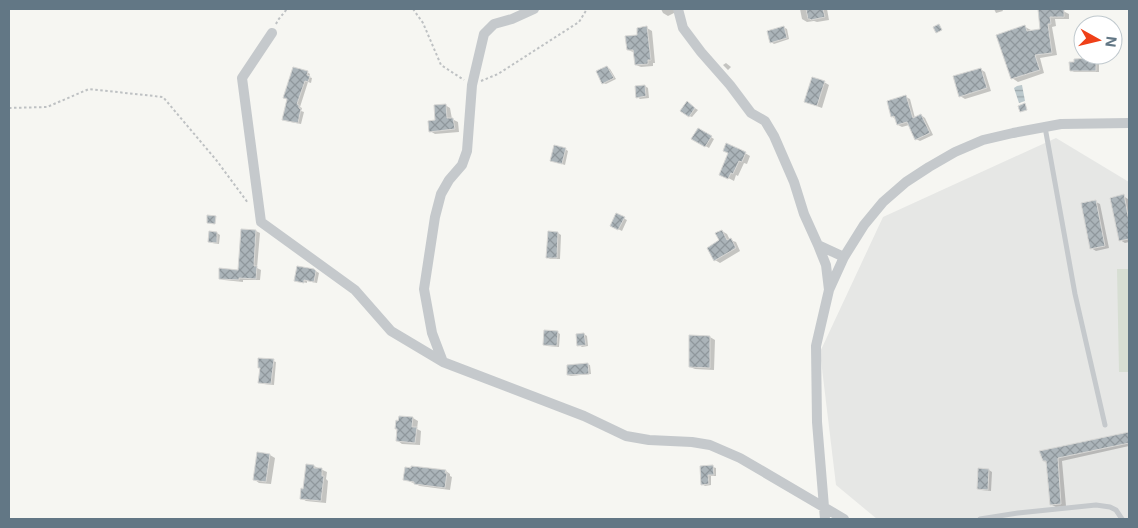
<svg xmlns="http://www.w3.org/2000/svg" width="1138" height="528" font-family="Inter,sans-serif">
<defs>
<pattern id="water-rules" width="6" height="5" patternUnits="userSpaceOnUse" patternTransform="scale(1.25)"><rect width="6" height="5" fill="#bcc9cd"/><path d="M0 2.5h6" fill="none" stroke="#9ca8ac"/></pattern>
<pattern id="building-cross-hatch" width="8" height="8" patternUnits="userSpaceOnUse" patternTransform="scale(1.25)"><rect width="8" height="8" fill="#abb4b9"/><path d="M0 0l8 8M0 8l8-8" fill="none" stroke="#8f979c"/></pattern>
</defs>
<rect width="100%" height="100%" fill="#f6f6f2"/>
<!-- built -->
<path fill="#e6e7e5" d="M1056,138L1129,182V519H877L836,485L820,352L883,217Z"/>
<!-- garden -->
<path fill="#d7ded3" d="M1117,269H1129V372H1119Z"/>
<!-- water -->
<path fill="url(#water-rules)" d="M1022,85L1025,101L1019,103L1014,88L1017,86Z"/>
<!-- shadow -->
<path fill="#0003" d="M661,9H677L676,12L668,16L663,13Z
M800,9H830H827L829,20L817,22L814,21L807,22L802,19Z
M994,9H1002L1003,11L996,13Z
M1048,9L1052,11H1063L1069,14V19H1055L1056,26L1052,27L1057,55L1040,58L1044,73L1018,82L1012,78L1025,27L1031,30V32L1041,30L1039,10Z
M783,27L787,29L789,39L774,44L771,42Z
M647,28L652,31L655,63H653V66L641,67L636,65L635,52H633L628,50L639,36Z
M1096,60L1099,61V72H1074L1071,70Z
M726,63L731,67L728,70L723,65Z
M607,67L610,69L616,79L606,84L603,83Z
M980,69L985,72L991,91L965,99L960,96Z
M307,72L310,74L309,77L312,78L311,83L308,82L300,107L302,108L301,111L304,112L301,124L286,121Z
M824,82L829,85L822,108L811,104L806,101Z
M645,86L648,88L649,98L640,99L637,97Z
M906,97L910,99L915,118L921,115L925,118L933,135L920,141L916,139L909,125L902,127L898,125L897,119L892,117Z
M445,105L450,108L452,119L458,122L459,132L435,134L430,131Z
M690,105L698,110L692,117L689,116Z
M698,129L714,139L709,148L693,139Z
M565,149L568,151L565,165L552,161Z
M745,153L750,156L747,164L744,163L738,176L736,175L734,181L721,174Z
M1123,196L1128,199L1129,203V242L1125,243L1120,240Z
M1096,202L1100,204L1109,248L1096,251L1091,248Z
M617,215L627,220L622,231L612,226Z
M256,231L260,233L257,268L261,270L260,280H243V282L224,280L220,278L239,271Z
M722,231L727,234L730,240L736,242L740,251L720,263L715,260L721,241Z
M217,233L220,235L219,244L212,243L209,242Z
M558,233L561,235L560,259H550L547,257Z
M314,270L319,273L317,283L307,281V283L295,280Z
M557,332L560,334L559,347L547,346L544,344Z
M584,334L587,336L588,346L582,347L579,345Z
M710,337L715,340L714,370L695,369L690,367Z
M273,361L276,362L274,385L263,384L260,382Z
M587,364L590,365L591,374L571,376L568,375Z
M400,417L413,418L418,421L417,429L421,431L420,445L402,444L398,441Z
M1129,433V446L1062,461L1066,506L1056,507L1052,505L1047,463L1044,461L1040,452Z
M270,455L275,458L271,484L259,483L255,480Z
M314,466L327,472L326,479L328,481L326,503L306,501L301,498Z
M713,467L716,468V476H711V485L705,486L702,484Z
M980,470H989L992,472L991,491L981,490L978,489Z
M446,471L450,474V476L452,477L450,490L420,486L404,479Z"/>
<!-- building -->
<path fill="url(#building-cross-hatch)" stroke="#d7d7d5" d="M806,9H823L825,17L811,20L810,19H808Z
M1038,9H1063L1064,10V17H1050L1051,24H1048L1052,53L1035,55L1040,70L1011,79L996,35L1025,25L1027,31L1040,29Z
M939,24L942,30L936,33L933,27Z
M647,26L651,60H648V64L635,65L633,50H627L625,36L637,35V28Z
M784,26L787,38L770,43L767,31Z
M1096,58V71H1070L1069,62H1074V59Z
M607,66L614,78L602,84L596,71Z
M293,67L308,71L307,75L310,76L308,82L305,81L297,104L299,105V108L301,109L298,123L282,120L287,99L283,98Z
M981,68L987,88L959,97L953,76Z
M812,77L825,81L817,106L804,102Z
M645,85L646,96L636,98L635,86Z
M906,95L913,118L921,114L930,133L915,140L907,122L897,125L894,116L891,117L887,101Z
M687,101L695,108L689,117L680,111Z
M1025,103L1027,110L1020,112L1018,106Z
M446,104L447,118H453L455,129L429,132L428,121L435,120L434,105Z
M698,128L712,136L705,147L691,139Z
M726,143L746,152L742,162L739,161L733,174L731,173L728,179L719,175L728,153L723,151Z
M554,145L566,148L562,164L550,161Z
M1124,194L1129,221V239L1119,241L1110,198Z
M1096,200L1105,246L1090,249L1081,203Z
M616,213L625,217L618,230L610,226Z
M207,215L216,216L215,224L207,223Z
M241,229L256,230L254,266H257L256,279L239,278V280L219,279V268L238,270Z
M722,230L727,240L731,238L736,248L714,261L707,248L719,240L715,233Z
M209,231L217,232V243L208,242Z
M548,231L558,232L557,258H546Z
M297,266L314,269L316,271L314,282L304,280V283L294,281Z
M544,330L558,331L557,346L543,345Z
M584,333L586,345L577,346L576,334Z
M689,335L710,336V368L689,367Z
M258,358L274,359L271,384L258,383L260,368H258Z
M588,363L589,374L567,375V365Z
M399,416L413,417L412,427H417L415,443L396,441L397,429H395L396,420L398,421Z
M1129,432V443L1058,458L1061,504L1050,505L1046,461H1043L1039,451Z
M257,452L270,454L266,482L253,480Z
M306,464L314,465V468H322V476H324L321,501L300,499L301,488L303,489Z
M713,465L714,475H708L709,484L701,485L700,466Z
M411,466L446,470L445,473H447L445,488L414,484V482L403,480L405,467L411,468Z
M978,468L989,469L988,490L977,489Z"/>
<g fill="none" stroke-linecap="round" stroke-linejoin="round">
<!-- path -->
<path stroke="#bec1c3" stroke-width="2" stroke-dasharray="2.5 2.5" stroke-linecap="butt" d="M413,9L423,23L441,65L464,80
M276,24L278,20L287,9
M481,81L498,74L579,22L587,9
M9,108L47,107L89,89L163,97L217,161L248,203"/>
<!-- service -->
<path stroke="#c5c9cc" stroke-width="5" d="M1045,127L1075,294L1105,425
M980,519L1018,513L1096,505L1110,507L1116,510L1122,519"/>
<!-- minor -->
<path stroke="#c5c9cc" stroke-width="10" d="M678,9L683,28L701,52L730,85L751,113L765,121L774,136L794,182L804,214L818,245L826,265L829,290
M272,33L242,78L261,222L355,290L391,331L443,362L584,416L626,436L649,440L692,442L710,445L740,458L844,519
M818,245L844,257
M443,362L432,333L424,289L435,217L441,194L449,180L462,165L467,151L472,85L484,34L494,24L512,19L534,9
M825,519L817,422L816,346L829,290L844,257L864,225L883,202L906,182L929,167L955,152L983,140L1013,133L1061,124L1129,123"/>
</g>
<!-- border -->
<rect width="1138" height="528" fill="none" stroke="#627785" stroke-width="20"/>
<!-- north arrow -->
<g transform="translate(1098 40) rotate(98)"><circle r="24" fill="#ffffff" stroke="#c0c9ce"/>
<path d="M0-4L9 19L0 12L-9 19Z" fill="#ef4018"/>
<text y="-8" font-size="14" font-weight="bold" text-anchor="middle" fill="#627785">N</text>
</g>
</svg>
